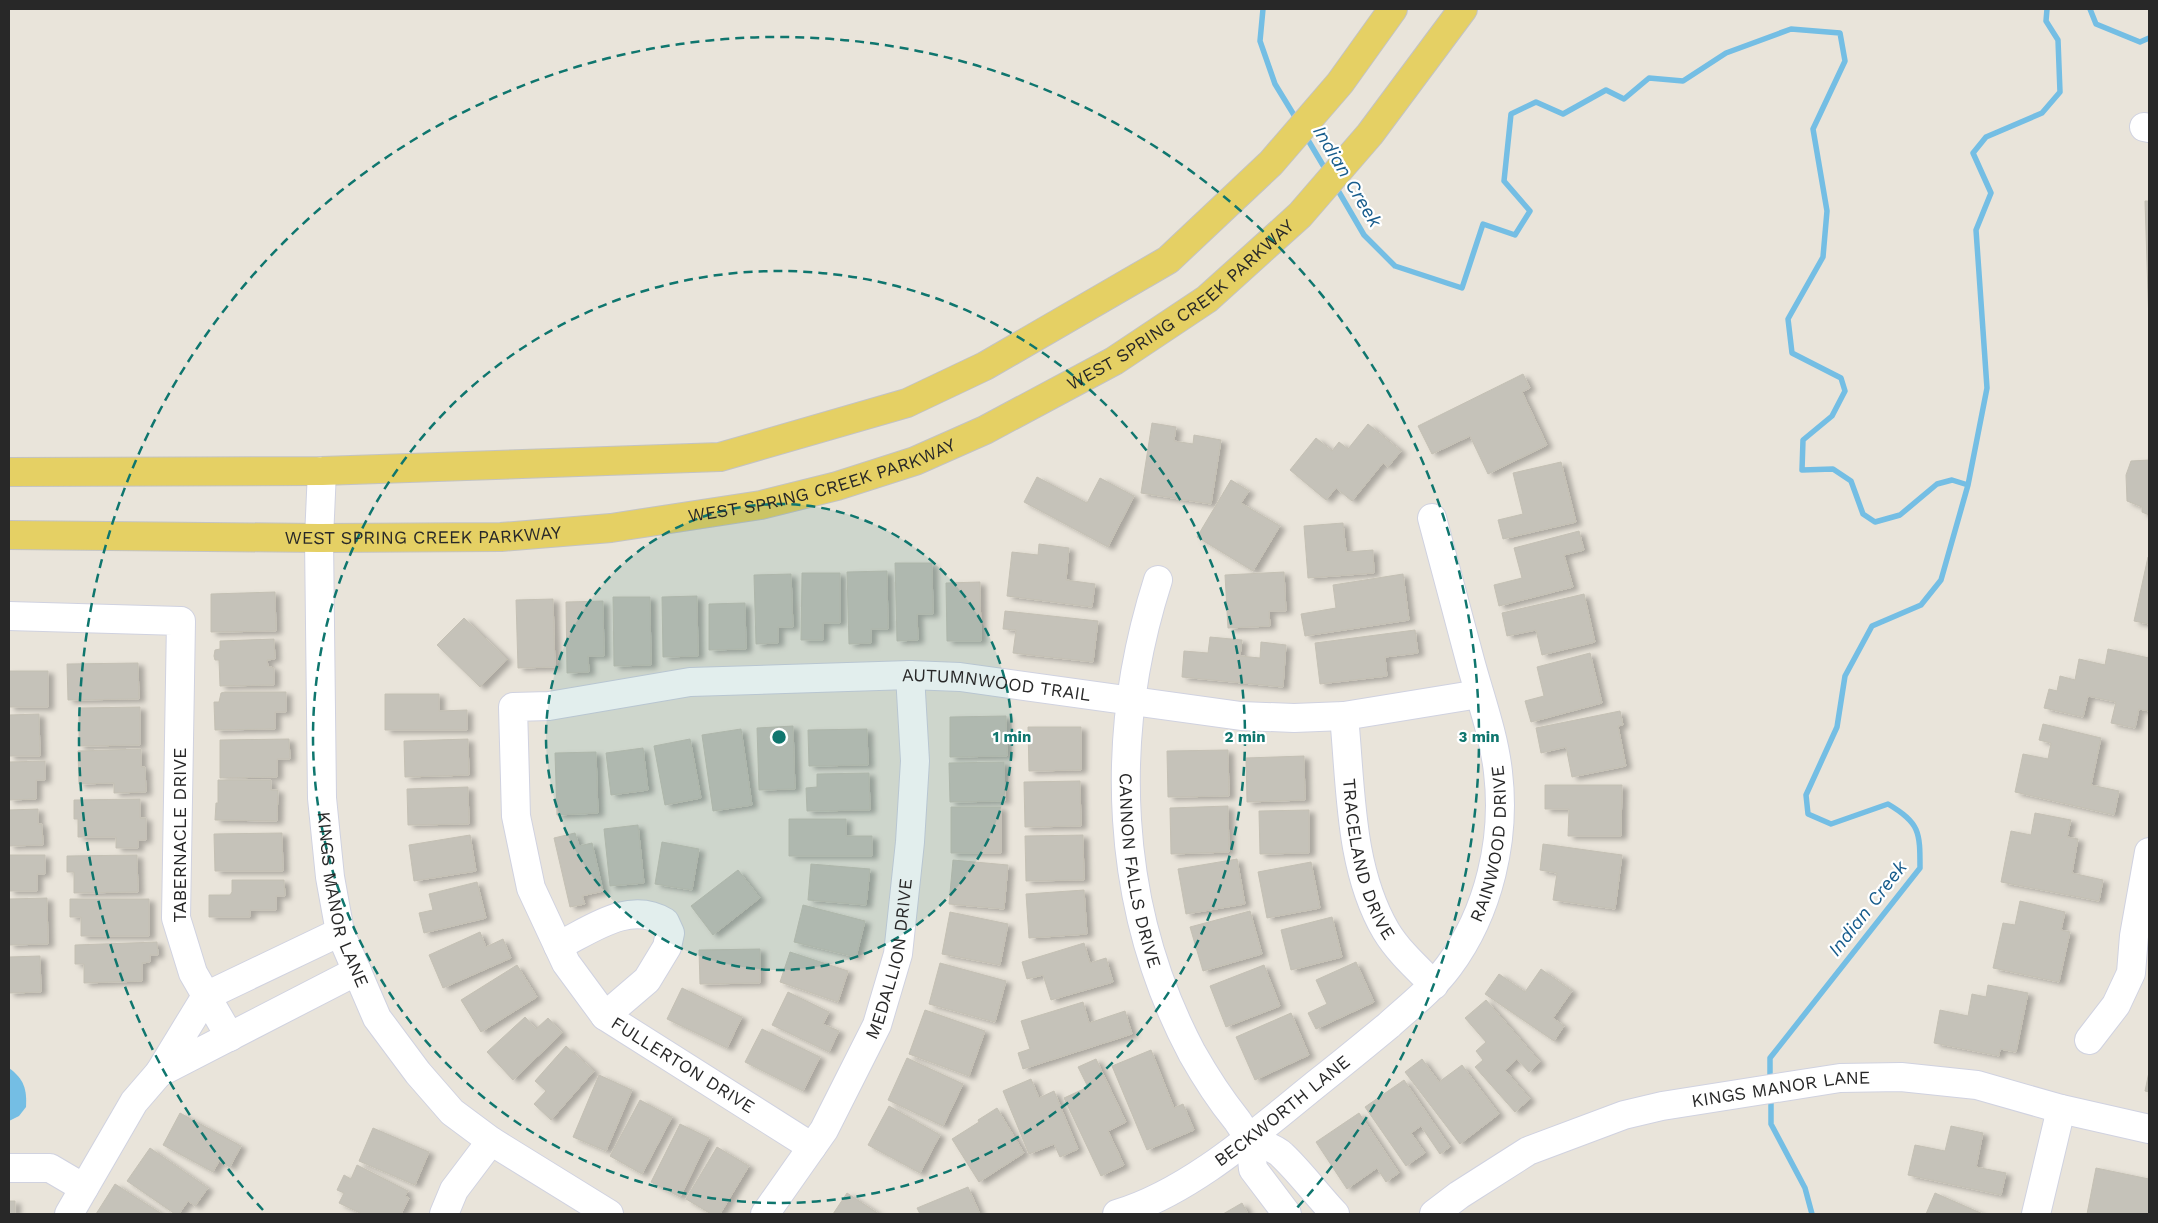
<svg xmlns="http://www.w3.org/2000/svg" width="2158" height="1223" font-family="'Work Sans',sans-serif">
<defs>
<filter id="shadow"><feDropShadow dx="5.5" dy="3" stdDeviation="2.5" flood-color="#0004"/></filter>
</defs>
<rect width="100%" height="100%" fill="#e9e4da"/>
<!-- water -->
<path fill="#74bee4" d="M9,1068C24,1079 27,1089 26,1107L19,1116L9,1121Z"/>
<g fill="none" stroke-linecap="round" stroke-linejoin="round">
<!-- stream -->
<path stroke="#74bee4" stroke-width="5.5" d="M1263,9L1260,41L1275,84L1297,120
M2090,9L2096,24L2140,42L2149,38
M1305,135L1327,172
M1336,187L1364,235L1395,266L1462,288L1483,224L1515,235L1530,211L1504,181L1511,114L1536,102L1563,114L1606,90L1624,99L1649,78L1683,81L1726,53L1791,29L1840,33L1845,61L1813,129L1827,211L1823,257L1788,319L1792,353L1841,378L1845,391L1832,416L1803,440L1802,470L1833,469L1851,481L1863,514L1875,522L1900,515L1937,484L1952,480L1968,485
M1770,1082V1058L1920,868C1920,832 1920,823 1888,804L1831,824L1808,814L1806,795L1837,727L1845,676L1872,626L1921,605L1941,580L1968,485L1987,388L1976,230L1991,193L1973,153L1986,137L2042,113L2060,92L2058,40L2046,21L2047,9
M1771,1096V1124L1805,1188L1812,1214"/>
</g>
<!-- building -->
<path fill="#c5c2b9" stroke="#c4c0b4" filter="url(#shadow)" d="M2145,201H2149V324Z
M1523,374L1530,388L1522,392L1547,445L1488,474L1470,436L1432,454L1418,426Z
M1152,423L1176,427L1174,441L1193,444L1194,435L1221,440L1211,504L1141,493Z
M1368,424L1401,451L1388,467L1383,463L1352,501L1336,488L1326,500L1290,470L1316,438L1332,451L1339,442L1348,449Z
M2149,460V515L2142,512V507L2127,501L2126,475L2131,461Z
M1561,462L1576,522L1503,539L1498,520L1523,514L1513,473Z
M1037,477L1087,503L1100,478L1134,496L1108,547L1024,502Z
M1231,480L1249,491L1241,503L1280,526L1253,571L1197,537Z
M1343,523L1346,552L1373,550L1374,573L1308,578L1304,526Z
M1579,531L1584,550L1564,555L1573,587L1499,606L1494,585L1522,578L1514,548Z
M1039,544L1069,548L1066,580L1095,584L1092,607L1007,596L1012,552L1038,555Z
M2148,557L2149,558V624L2134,621Z
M895,563H932L933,614H917L918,640L897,641Z
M887,571L888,629H871V643L849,644L847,572Z
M1284,572L1286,611H1269L1270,626L1228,628L1225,575Z
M802,573H840V623H823V640H801Z
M791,574L793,627H778V643L756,644L754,575Z
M1403,574L1409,620L1305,636L1301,614L1336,608L1333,585Z
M980,582L981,641H947L946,583Z
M275,592L276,631L211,632V594Z
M1584,594L1595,642L1542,655L1536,630L1507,636L1502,613Z
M697,596L698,656L663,657L662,597Z
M613,597H650L651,665L614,666Z
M553,599L555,667L518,668L516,600Z
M603,601L604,656H588L589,672L567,673L566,602Z
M745,603L746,649L709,650V604Z
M1005,611L1098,621L1093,662L1013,653L1016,630L1003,629Z
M464,618L507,659L480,687L437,645Z
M1415,630L1418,653L1385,657L1387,676L1320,684L1315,643Z
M1210,637L1242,640L1240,656L1260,658L1261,642L1286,645L1283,687L1182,677L1184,651L1208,653Z
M274,639L275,659L267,660L268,666L274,668V685L220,686L219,660H215L214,656L215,650L220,649V641Z
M2108,649L2149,658V711L2139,709L2135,728L2111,723L2116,702L2088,696L2083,717L2044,708L2049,689L2057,691L2060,676L2075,680L2079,659L2105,665Z
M1590,653L1602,703L1531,722L1525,701L1544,696L1537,667Z
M138,663L139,699L68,700L67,664Z
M9,671H48V707H9Z
M225,692H286V712H275V729L215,730L214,702H219L221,693Z
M385,694H439V711L467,710V730H385Z
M140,707V745L79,746V708Z
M1620,711L1623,725L1618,726L1626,766L1572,777L1566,747L1541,753L1536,728Z
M39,714L40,756H9V715Z
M1006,716L1007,756L950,757V717Z
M2043,724L2101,738L2091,785L2119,791L2114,815L2015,792L2023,754L2048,759L2051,743L2039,740Z
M793,726L795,789L759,790L757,728Z
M1028,727H1081V770L1029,771Z
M741,729L752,805L713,811L702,735Z
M867,729L868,765L809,766L808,730Z
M289,739L290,759H277V777L220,778V740Z
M468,739L469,775L405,777L404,741Z
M690,739L701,798L665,805L654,746Z
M643,748L648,790L611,795L606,753Z
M141,749V767H145L146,792L114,793V783L79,784L78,751Z
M1228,750L1229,796L1168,797L1167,751Z
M596,752L598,813L557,815L555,753Z
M1304,756L1305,800L1247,802L1246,758Z
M45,761V780H36V799L9,800V762Z
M1004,762L1005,801L950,802L949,763Z
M869,773L870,810L807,811L806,788L817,787V774Z
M218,780H271V790H278L277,821L215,820L216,803H218Z
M1080,781L1081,826L1025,827L1024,782Z
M1545,785H1622L1621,836H1568L1569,809H1545Z
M468,787L469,824L408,825L407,789Z
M140,799V818H146V840H138V848H116V837H78V819H74V800Z
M1228,806L1229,852L1171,854L1170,808Z
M951,807H1001V853H951Z
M38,809V824H42L43,845L9,846V810Z
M1309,810V853L1260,854L1259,811Z
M2035,813L2071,820L2067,837L2078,839L2072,873L2103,880L2099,901L2001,882L2011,831L2031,835Z
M789,819H846V836H872V856H789Z
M638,825L644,883L610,886L604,829Z
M282,833L283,871H215L214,834Z
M575,833L579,846L592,843L603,891L582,896L585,904L570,907L554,838Z
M470,835L476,871L414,881L409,845Z
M1083,835L1084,880L1026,881L1025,836Z
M662,842L699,849L692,890L655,884Z
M1543,844L1622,855L1615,909L1553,900L1557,873L1540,870Z
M9,855H45V874H37V891H9Z
M137,855L138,892L74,893V872H67V856Z
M1237,859L1245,904L1186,914L1178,869Z
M953,860L1008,865L1004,909L949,904Z
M1311,862L1320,908L1267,918L1258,872Z
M811,864L870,869L866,905L808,900Z
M738,870L760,898L713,935L691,906Z
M232,880H284L285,896H276V910H250V917H209V895H230L232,892Z
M477,882L486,918L424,933L419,913L433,910L429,894Z
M1084,890L1087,934L1029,938L1026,894Z
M47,898L48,944L9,945V899Z
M70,899H149V936H81V917H70Z
M2020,901L2065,912L2061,930L2070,932L2059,982L1993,968L2003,923L2015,925Z
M803,905L865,921L856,957L794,942Z
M1250,911L1262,954L1203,971L1190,927Z
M950,912L1008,924L1000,965L942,954Z
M1332,917L1342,957L1291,970L1281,930Z
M480,932L486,947L503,939L511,958L443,988L429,955Z
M157,942L158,955H150V962L142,963V981L84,983V964H75V945Z
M1084,943L1090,963L1106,958L1113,982L1051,1000L1043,975L1027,979L1022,962Z
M760,949V983L700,984L699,950Z
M790,952L848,971L838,1002L780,982Z
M40,956L41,992L9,993V957Z
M1356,962L1374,1002L1316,1029L1308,1013L1327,1004L1316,980Z
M940,963L1006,981L995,1022L929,1004Z
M517,965L537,997L481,1032L461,1000Z
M1264,965L1280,1006L1226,1027L1210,986Z
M1541,969L1572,991L1553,1018L1564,1026L1554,1041L1485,994L1499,974L1525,992Z
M1988,985L2028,993L2016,1052L2000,1049L1999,1056L1934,1043L1940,1010L1968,1016L1972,994L1986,997Z
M682,988L742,1017L727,1048L667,1019Z
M788,992L829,1012L823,1024L839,1031L829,1052L772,1025Z
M1486,1000L1540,1062L1529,1072L1517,1059L1505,1070L1530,1099L1515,1112L1475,1067L1483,1060L1476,1051L1486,1042L1465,1018Z
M1083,1002L1089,1023L1125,1011L1132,1034L1023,1069L1018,1053L1030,1049L1021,1021Z
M925,1010L985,1031L969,1076L909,1054Z
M1291,1013L1309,1055L1255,1080L1236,1037Z
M525,1017L536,1029L548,1018L562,1033L513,1080L487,1052Z
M762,1029L820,1057L803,1091L745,1062Z
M566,1046L594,1071L551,1120L534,1104L546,1091L535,1081Z
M1151,1050L1174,1108L1183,1104L1194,1130L1147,1150L1112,1066Z
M907,1058L963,1084L943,1126L888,1100Z
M1096,1059L1126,1122L1108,1131L1124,1165L1101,1176L1064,1098L1088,1087L1078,1067Z
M1422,1059L1439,1082L1462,1065L1499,1114L1460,1144L1405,1072Z
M2149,1072V1092L2145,1091Z
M599,1075L632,1090L606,1151L573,1137Z
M1031,1079L1039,1098L1054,1091L1078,1149L1060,1157L1054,1144L1029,1154L1003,1091Z
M1404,1080L1450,1147L1440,1154L1421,1126L1411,1133L1425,1153L1406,1166L1365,1107Z
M640,1100L672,1117L642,1174L610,1156Z
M889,1106L940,1135L920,1173L868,1145Z
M997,1108L1024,1153L979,1182L952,1139L979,1122L978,1120Z
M180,1113L241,1146L230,1167L219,1161L213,1172L163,1145Z
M1359,1113L1399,1173L1386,1182L1377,1168L1347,1189L1316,1142Z
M680,1124L709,1138L680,1197L651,1182Z
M1951,1126L1983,1133L1976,1167L2006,1173L2001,1195L1908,1175L1915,1145L1945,1151Z
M373,1128L429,1152L415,1185L359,1161Z
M717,1147L749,1166L720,1214H711L686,1199Z
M150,1148L208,1188L195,1206L188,1201L179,1214H175L127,1181Z
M357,1165L408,1191L405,1196L409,1198L401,1214H362L339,1203L344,1193L337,1190L344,1175L351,1179Z
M2096,1168L2149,1179V1214H2087Z
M115,1184L162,1214H96Z
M968,1187L980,1214H920L917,1208Z
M847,1193L879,1214H833Z
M1935,1193L1983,1214H1926Z
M9,1201H15V1214H9Z
M1242,1203L1248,1214H1223Z"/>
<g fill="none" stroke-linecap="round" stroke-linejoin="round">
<!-- minor casing -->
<g stroke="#d0d2e0" stroke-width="30">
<g id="minor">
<path d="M2144,127L2149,128"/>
<path id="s1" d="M322,471L319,538L322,798L330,877L340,932L377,1018L418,1073L452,1112L491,1141L609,1214"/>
<path id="s2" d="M1158,580C1108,736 1114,906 1192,1053C1205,1076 1219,1098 1236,1119C1240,1124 1244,1132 1249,1137C1258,1145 1273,1146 1282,1155C1301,1173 1317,1195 1335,1214"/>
<path d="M9,616L181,621L176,918L193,973L230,1037"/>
<path id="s3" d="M1344,716C1351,787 1349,868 1386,931C1398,951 1417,968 1434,985"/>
<path d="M340,932L206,996L159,1073L357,971"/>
<path d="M558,946C591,930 629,900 665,922L670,933L667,947L647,980L605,1016"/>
<path d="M2089,1040L2116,1005L2131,973L2134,936L2149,852"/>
<path d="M1250,1138L1253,1169L1287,1214"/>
<path id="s4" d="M812,1147L605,1016L566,963L531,888L516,816L513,707L549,706L690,682L910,675L960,677L1241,716L1294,718L1344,716L1479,694"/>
<path d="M9,1168H50L84,1188"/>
<path d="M69,1214L134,1102L159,1073"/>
<path d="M444,1214L454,1190L491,1141"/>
<path id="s5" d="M765,1214L824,1130L877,1025L898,954L910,842L915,761L910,675"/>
<path id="s6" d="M1117,1214C1191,1192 1260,1129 1320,1081C1343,1063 1366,1044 1389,1025C1410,1006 1432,989 1449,966C1489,912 1506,839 1498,772C1494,736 1481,700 1471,664C1458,616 1445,567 1432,518"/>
<path id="s7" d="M1434,1214L1459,1195L1528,1151L1624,1115L1662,1106L1840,1078L1901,1077L1977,1085L2061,1109L2149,1129"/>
<path d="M2036,1214L2061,1109"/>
</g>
</g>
<!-- major casing -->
<g stroke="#c3c3c3" stroke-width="30">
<g id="major">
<path d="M9,472L322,471L720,457L907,403L985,366L1168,260L1271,163L1340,83L1393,9"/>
<path id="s8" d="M9,535L319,538L501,537L611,528L761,505L837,486L915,461L985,430L1114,361L1207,299L1300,215L1370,134L1463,9"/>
</g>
</g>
<!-- minor -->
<use href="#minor" stroke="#fff" stroke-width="28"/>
<!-- major -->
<use href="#major" stroke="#e5d064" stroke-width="28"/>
</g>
<!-- distance rings -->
<circle cx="779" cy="737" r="233" fill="#0f766e" fill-opacity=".12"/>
<g fill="none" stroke="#0f766e" stroke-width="2.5" stroke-dasharray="9 6">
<circle cx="779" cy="737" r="233"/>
<circle cx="779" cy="737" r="466"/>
<path d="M263 1210A700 700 0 1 1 1295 1210"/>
</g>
<g text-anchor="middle" stroke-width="4.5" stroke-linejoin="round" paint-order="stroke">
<!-- street labels -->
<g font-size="18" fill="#282828" stroke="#fff">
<text dy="6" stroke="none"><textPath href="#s8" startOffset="1224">WEST SPRING CREEK PARKWAY</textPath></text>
<text dy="6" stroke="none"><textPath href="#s8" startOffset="819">WEST SPRING CREEK PARKWAY</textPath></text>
<text dy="6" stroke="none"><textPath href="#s8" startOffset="414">WEST SPRING CREEK PARKWAY</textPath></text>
<text dy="6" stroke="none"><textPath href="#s4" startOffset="1062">AUTUMNWOOD TRAIL</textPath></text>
<text transform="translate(180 835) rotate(-90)" y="6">TABERNACLE DRIVE</text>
<text dy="6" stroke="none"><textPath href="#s6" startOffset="549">RAINWOOD DRIVE</textPath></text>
<text dy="6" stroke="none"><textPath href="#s3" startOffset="146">TRACELAND DRIVE</textPath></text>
<text dy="6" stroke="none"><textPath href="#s2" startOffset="295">CANNON FALLS DRIVE</textPath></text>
<text dy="6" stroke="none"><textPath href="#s1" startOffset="431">KINGS MANOR LANE</textPath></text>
<text dy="6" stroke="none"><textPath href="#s5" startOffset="288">MEDALLION DRIVE</textPath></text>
<text transform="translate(683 1065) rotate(32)" y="6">FULLERTON DRIVE</text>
<text dy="6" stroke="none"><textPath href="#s7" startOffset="375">KINGS MANOR LANE</textPath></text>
<text dy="6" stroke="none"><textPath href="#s6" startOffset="196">BECKWORTH LANE</textPath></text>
</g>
<!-- water labels -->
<g font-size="19" font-style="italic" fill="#175c8c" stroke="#fff">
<text transform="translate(1348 176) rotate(59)" y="7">Indian Creek</text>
<text transform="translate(1867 908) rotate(-52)" y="7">Indian Creek</text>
</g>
</g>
<circle cx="779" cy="737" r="8" fill="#0f766e" stroke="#fff" stroke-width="2.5"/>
<g font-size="15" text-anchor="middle" font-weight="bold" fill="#0f766e" stroke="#fff" stroke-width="4.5" stroke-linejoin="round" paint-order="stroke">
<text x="1012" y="742">1 min</text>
<text x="1245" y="742">2 min</text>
<text x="1479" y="742">3 min</text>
</g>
<!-- border -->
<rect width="2158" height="1223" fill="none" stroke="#282828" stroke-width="20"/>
</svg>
